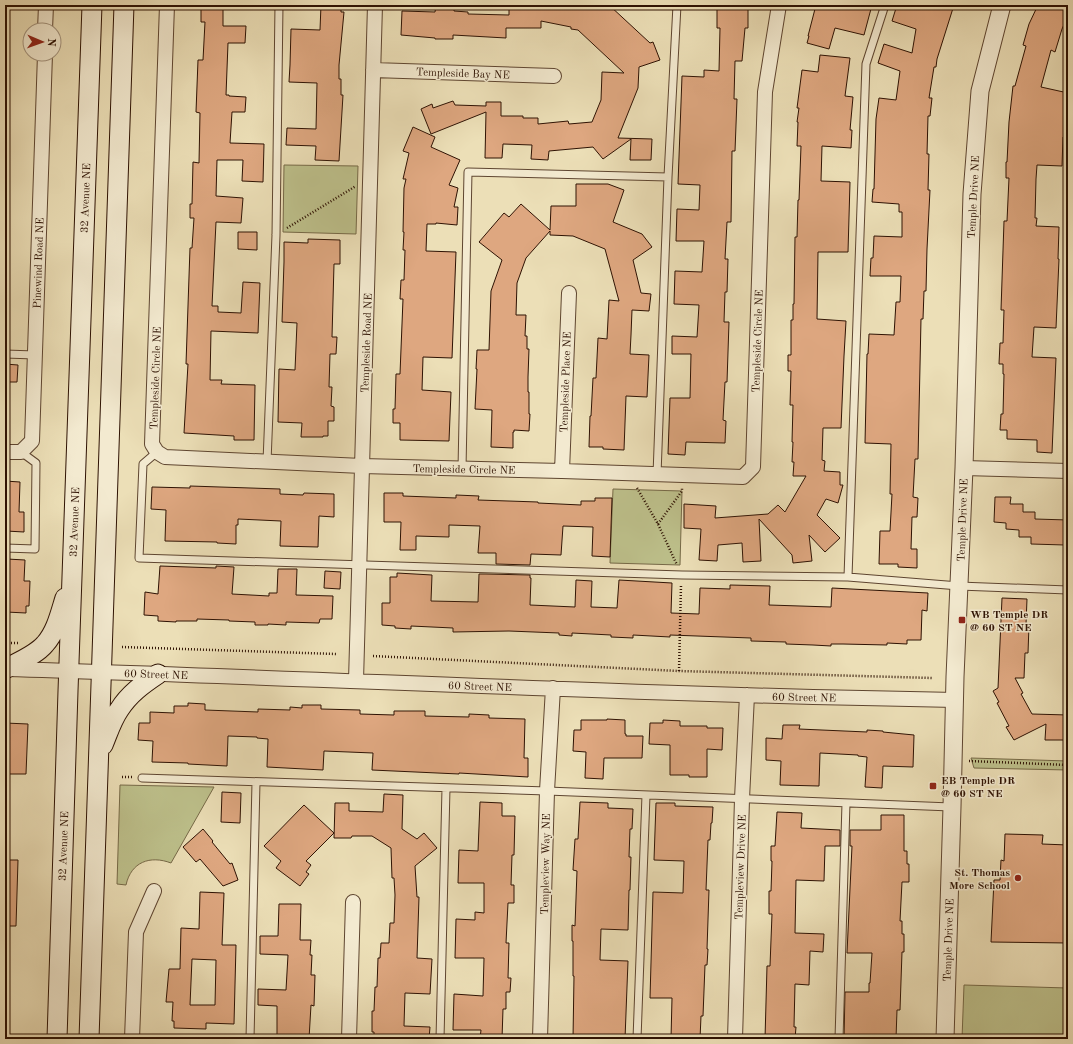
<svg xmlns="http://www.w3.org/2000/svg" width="1073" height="1044" font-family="'Old Standard TT',serif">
<rect width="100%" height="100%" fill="#ecdfb7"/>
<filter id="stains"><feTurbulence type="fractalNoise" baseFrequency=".005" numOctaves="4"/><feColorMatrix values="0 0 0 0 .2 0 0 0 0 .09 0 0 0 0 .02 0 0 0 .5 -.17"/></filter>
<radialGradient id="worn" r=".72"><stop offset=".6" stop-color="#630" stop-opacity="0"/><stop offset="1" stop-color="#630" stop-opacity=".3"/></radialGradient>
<!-- green -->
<path fill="#bdc08b" stroke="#766947" d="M284,165L358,166L356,234L283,232Z
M613,489L682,491L680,565L610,563Z
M971,758L1068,761V770L974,768Z
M120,785L214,787L171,863C150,855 131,862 126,885L117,884Z
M964,985L1068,988V1039H962Z"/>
<!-- building -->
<path fill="#dea780" stroke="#2e1203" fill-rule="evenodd" d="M201,5H223V26H246L245,43H228L226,95H229V96L246,97L245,112H232L230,143L264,144L263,182L242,181L243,160H217L216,196L243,198L241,223L216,222L212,306H218V312L241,313L243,282L260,283L258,333L211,331L210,380H222L221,384L255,385L254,440H234V436L184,433L188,364H186L190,248H192L194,218H190V204H192L193,162L199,163L200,113L196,112L198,60H203L205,22H201Z
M321,5H341V12H344L339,65V79H341V95H343L339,161L315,160L316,146L286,145L287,128L316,129L317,83L289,82L290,65L291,29L320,30Z
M436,5H454V11L468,12V14L509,15V5H609L650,43L653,42L660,60L639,67L638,88L618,138L652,139L651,160H630L631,139L603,159L593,147L549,151L548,160L531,159L532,145L503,144L502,158H485L486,112L431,134L421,109L432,104L433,108L453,101L455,105L486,106V102H501V116H523V118H538V124L568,121L569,124L592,122L601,100L602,72L624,73L578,30L571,29V27L541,21V28H506V38L453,35V39H435V38L401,35L402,11L435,12Z
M717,5H745V7H748V28H745L742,61H735L734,99H737L735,151H732L731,222H727L725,259H728L727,292H725L724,322H729L727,382H725L723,420L726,421L725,443L686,442L685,455L668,454L670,398H690L691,354H672V336L697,337L699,305L674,304L675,271L702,272L704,241H676L677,209L699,210L700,185L678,184L682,76L704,77V70L719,71L720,28H717Z
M816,5H872L864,35L835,28L829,49L807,43L809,36H808Z
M897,5H954L937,59L936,67H934L929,98H932L930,116H928L927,154H929L928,190H930L927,249L926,291H924L923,319H921L918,459H915L913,497L918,498L917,517H912L911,549H917V568L898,567V564H879L880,531H890L892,494H890L891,444L865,443L867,354H868L869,334L894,335L896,302H900L901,276H870L871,258H873L874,236L902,237V212H899V204L872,202L873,189H874L876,119L879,98L896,100L900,71L878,63L884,44L912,53L916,29L892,21Z
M1038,5H1068V16L1062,29L1055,52L1051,50L1041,87L1068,93V98L1065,110V137H1063L1062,166L1037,165L1036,179L1035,218H1037L1036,226L1059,227L1058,259H1059L1056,328L1034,327L1032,357L1056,358L1052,453L1037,452V440L1007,439V430H1000L1001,414H1003L1004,374H1003V364H999L1000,343H1003L1004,310H1001L1004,221H1007L1009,178H1006V162H1007L1009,122L1013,86H1015L1026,46L1023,45L1029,24Z
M820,55L850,58L845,96L853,97L850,130H852L851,148L822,146L821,181L850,182L848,252H818L817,319L846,321L844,356L841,428H823L822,460L825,461L824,471L840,472V485H843L838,503L826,499L817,515L840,538L825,552L809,535L812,561L793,563L792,555L759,519L761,561L743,562L742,543L718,545L717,561L699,560L701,529L684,528V504L716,506L715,518L768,514L778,505L785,512L806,476H793L794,462H792L793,442H792L793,405H790L791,371H788V355H791V320H793V304H794L795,237H797L798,200H799L801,146H797L798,122H797L799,108H797L802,70L818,72Z
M413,127L435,137L431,147L460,160L449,185L458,188L454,207H458L457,225L436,223V224H427L426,251L456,252L452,358L423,357L422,390L451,392L449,441L400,440V423H393V409H395L396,374H400L403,299H400L401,280H404L405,250H403L404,232H403L404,188L406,179H403L409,153L403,151Z
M576,184H608L624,190L613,222L642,234L652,247L633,260L641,293L651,294L649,311L632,310L631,335L630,354L649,355L647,397L626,396L624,450L603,449V447H589L590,416H591L593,378H596L598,338L607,339L609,300L619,301L605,249L573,236L550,235V231L526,258L517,283L516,315H526L525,336H527V349H529L528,377V392H529V414H530L529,431L514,430V432H513V448L491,447L492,410L475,409L477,369H476L477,350H489L491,291L502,260L479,242L504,213L509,217L521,204L550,230L551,206H576Z
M238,232H257V250L238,249Z
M308,239L340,240V264H334L332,337H337L336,354H330L329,387H332L331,406L334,407V421H328V436H323V437H301L302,423L278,422L279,369L295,370L297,323L282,322L284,262V242L308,243Z
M5,364L18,365L17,382H5Z
M5,481L20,482L19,512H24V532L6,531L7,508H5Z
M190,486L280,489V494L303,495L304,493L334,494V517L319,516L318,547L280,546L281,521L238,519V525H236V544L217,543V542L165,541L166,510L151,509L152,487L190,488Z
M384,493H403V496L456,498V495L479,496L478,500L538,502V503L581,505V501H595V498H612L610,557L592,556L593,527L563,526L561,555L531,554L530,565L496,564V553H478L480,526L449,525V537L416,536V550H400L401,522H384Z
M995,497H1011L1010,504H1023V512H1035V519L1068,520V538H1066L1065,545L1031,544V537H1019V530L1006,529V523L994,522Z
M7,559L25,560L24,581H30L29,606H26V613L6,612L8,579H6Z
M160,566L216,568V566L234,567L232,594L269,596V593H277L278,569H297L296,595L333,596L332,619H320L319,623L286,622V625L268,624V625H255V622L229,621V620L197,619V621H176V622L158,621V616L144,615L145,592L158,594Z
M325,571L341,572L340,589L324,588Z
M397,573L432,575L431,601L478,602L479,574H486L530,575V578H531L530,605L575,607L576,580L592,581L591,607L617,608L619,580L672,583L671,613L699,614L700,588L730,589V585L770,586L769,605L831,607L832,588L928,593L927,611L922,610L921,640H907V644L887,643V645L843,644H831V646L813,645L786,644V642L751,641V638L670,635V637L633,635V638L611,637V635L572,633V636L559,635V633L509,631L453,632V628L411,626V629L395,628V626L382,625V603H390V577H397Z
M1002,598L1027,599L1026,624L1029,625L1028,653H1025L1024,678H1015L1023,693L1021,694L1032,714L1068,715V740H1045L1046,724L1014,740L1006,727L1009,726L997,703L999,702L993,691L998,688Z
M188,703L205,704V710L258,712V709L290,710V707L302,708V705H321V709L360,710V714L394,715V711H425V716L469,717V714L489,715V718L525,719L524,758H528V777L459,773V774L372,770L373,753L324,751L323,770L267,767L268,739L257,738V737L228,736L227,766L188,764V763L152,762L153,741L138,740L139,723H150V712L174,713V706H188Z
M607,719L625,720V734H626V736H643L642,758H604L603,779L585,778L586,752L573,751L574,730H581V720H607Z
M663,720L680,721V726H707V728H723L722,750L707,749V777H689V775H670V745L649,744L650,723H663Z
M5,723L28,724L26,774H5Z
M783,725H800L799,729L867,732V730L883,731V732L914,735L913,767L883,766L882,788L865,787L867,757L858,756V755L820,753L819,786L780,785L781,761L766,760V738L782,739Z
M222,792L241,793L240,823L221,822Z
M384,794L403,795L402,829L417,839L424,833L437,848L415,866L417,897H419L417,958L432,959L430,994L405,993L404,1026L430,1027L429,1039H374V1032H372V1011H374L375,987H377L378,958H380L381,943H389L390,923H394L395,895L394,878H392L391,848L372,836H352L351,838H334L335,803H349V811L383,812Z
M480,802L502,803V816H515L514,855H512L511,885H514V903H508L506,943H509L508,978H511L510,992H506V1009H503L502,1039H480L481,1030H453L454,994L483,996L484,958H455L456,919L475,920V912L484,913V883H458L459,850L478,851Z
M580,802L608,803V808L633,809L632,829H630L629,857H631L630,890H629L628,930L601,929L600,960L628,961L625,1039H573L574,976H573V941H572V925L575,926L577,871L573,870L575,839H578Z
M656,803H675V806L713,807L712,823H711L710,840H708L706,890H709L707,949H708L707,965H705L703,1016H701L700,1039H671L672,998H650L653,892L683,893L684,861L654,860Z
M304,805L334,833L306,861L311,865L306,872L309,874L300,886L276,868L281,861L264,846Z
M777,812L802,813L801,828L840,830V846H825L824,881L796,880L795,933L824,934L823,952L810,951L809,985L795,984L794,1027H796L795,1039H765L767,966H770L772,914H769V891H771L772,861H771V846H775Z
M881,815H904V851H907V864H909V882H902L900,921H902V934H904V952H902L900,1010H897L896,1039H844L845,992H869V983H870L872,953H847L852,846H850V830H881Z
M203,829L213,841L212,842L230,864L232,863L238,880L223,886L200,859L196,862L183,847Z
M1005,834L1043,835L1042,844L1068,845V943L991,942L994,880H1000L1001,860L1004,861Z
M5,860H18L16,926H5Z
M200,892L224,893L222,945H236L234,1024L206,1023V1029L174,1028V1021H172L173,1002H166L169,969H180L181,928L199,929ZM192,959L216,960L215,1005H190Z
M279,904H301L300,940H311L310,955H312L311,975H315L314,1006L311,1005L309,1039H277V1006L258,1005V989L286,990L288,955L260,954V936H278Z"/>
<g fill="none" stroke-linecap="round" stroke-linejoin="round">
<!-- service casing -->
<g stroke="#5e4530" stroke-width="9">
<path id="service" d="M5,354L35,355
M157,452L143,464L139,558L682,575L848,577L866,64L885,5
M267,462L276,235L279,5
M462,469L468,172L668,177
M657,475L668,177L677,5
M5,548L35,549L36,463L21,452
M848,577L959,586L1068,590
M142,778L547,791L951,807
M250,1039L256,782
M440,1039L446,788
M637,1039L646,795
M839,1039L846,803"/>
</g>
<!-- minor casing -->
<g stroke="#5e4530" stroke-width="16">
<path id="minor" d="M167,5L152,444L157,452L165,457L362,466L562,471L743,477L753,467L765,92L779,5
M45,30L46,5
M373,70L554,76
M5,452H21L32,441L45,54
M964,468L1068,471
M562,471L569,293
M6,669C322,678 639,695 955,700
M356,681L375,5
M132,1039L136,932L154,891
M349,1039L353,902
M540,1039L547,791L553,688
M735,1039L742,799L747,695"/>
</g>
<!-- tertiary casing -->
<g stroke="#5e4530" stroke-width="19">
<path id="tertiary" d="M945,1039L952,807L955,677L964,468L972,194L980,91L1002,5"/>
</g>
<!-- secondary casing -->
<g stroke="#2e1203" stroke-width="21">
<path id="secondary" d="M5,669C18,662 36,655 45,644C56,632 60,614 65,598
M103,745C108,733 112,720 119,710C129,694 143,684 158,674
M57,1039L68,691L92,5
M89,1039L124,5"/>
</g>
<!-- path -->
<path stroke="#2e1203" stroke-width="2.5" stroke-dasharray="1 2" stroke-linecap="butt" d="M287,228L356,186
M637,488L658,524L677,565
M658,524L682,491V488
M5,643H18
M122,647L336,654
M373,656L679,671L933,678
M679,671L681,585
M969,761L1068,765
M122,777H132"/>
<!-- service -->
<use href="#service" stroke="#f3ead0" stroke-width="7"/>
<!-- minor -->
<use href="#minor" stroke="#f3ead0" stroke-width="14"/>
<!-- tertiary -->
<use href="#tertiary" stroke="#f3ead0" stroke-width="17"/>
<!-- secondary -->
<use href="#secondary" stroke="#f3ead0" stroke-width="19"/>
</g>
<!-- markers -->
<g fill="#8f2418" stroke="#f3ead0" stroke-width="1.5">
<rect x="958" y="616" width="8" height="8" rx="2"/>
<rect x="929" y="782" width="8" height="8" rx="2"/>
<circle cx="1018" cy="878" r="4"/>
</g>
<g text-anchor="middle" stroke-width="3" stroke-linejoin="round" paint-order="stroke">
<!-- street labels -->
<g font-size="11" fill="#2e1203" stroke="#f3ead0">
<text transform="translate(463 73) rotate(2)" y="4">Templeside Bay NE</text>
<text transform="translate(973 197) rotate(-87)" y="4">Temple Drive NE</text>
<text transform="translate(85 198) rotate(-88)" y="4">32 Avenue NE</text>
<text transform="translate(38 263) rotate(-88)" y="4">Pinewind Road NE</text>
<text transform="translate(757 341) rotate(-88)" y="4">Templeside Circle NE</text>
<text transform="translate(366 343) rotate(-88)" y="4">Templeside Road NE</text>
<text transform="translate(155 378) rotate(-88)" y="4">Templeside Circle NE</text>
<text transform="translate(565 382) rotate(-88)" y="4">Templeside Place NE</text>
<text transform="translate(464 469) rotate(1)" y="4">Templeside Circle NE</text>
<text transform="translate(962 520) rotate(-88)" y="4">Temple Drive NE</text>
<text transform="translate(74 522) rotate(-88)" y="4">32 Avenue NE</text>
<text transform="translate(156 674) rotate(2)" y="4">60 Street NE</text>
<text transform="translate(480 686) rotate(2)" y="4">60 Street NE</text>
<text transform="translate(804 697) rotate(1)" y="4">60 Street NE</text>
<text transform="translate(63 846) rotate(-88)" y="4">32 Avenue NE</text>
<text transform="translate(545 864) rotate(-89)" y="4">Templeview Way NE</text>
<text transform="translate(740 867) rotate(-88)" y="4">Templeview Drive NE</text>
<text transform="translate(948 940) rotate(-88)" y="4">Temple Drive NE</text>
</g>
<!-- poi labels -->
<g font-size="11" font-weight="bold" fill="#2e1203" stroke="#f3ead0" text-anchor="start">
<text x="970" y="618">WB Temple DR<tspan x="970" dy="13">@ 60 ST NE</tspan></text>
<text x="941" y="784">EB Temple DR<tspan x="941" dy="13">@ 60 ST NE</tspan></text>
<text x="1010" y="876" text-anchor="end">St. Thomas<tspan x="1010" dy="13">More School</tspan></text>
</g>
</g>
<!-- margin -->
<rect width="1073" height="1044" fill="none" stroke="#ecdfb7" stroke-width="20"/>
<rect x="6" y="6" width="1061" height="1032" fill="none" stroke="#2e1203" stroke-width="2"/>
<rect x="10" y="10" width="1053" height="1024" fill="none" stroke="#2e1203"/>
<!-- north arrow -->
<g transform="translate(42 42) rotate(92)"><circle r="19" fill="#f3ead0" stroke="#a4947e"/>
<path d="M0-3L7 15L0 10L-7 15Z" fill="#8f2418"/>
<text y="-6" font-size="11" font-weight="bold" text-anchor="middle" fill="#2e1203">N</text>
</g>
<rect width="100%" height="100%" filter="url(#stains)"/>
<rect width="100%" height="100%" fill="url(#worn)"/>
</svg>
